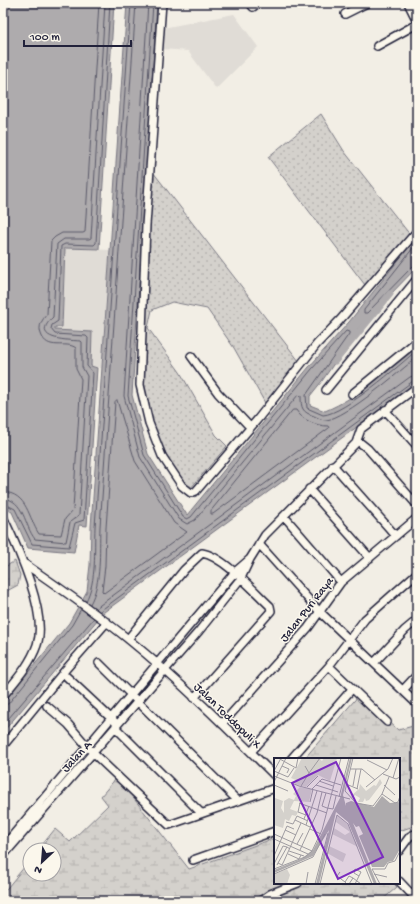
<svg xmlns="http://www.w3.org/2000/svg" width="420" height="904" font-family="'Gochi Hand',sans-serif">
<defs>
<pattern id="grass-dots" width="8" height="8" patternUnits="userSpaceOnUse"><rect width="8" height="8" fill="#d4d1cc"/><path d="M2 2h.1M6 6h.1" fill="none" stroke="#b6b3b0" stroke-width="1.8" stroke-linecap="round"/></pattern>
<pattern id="wetland-marsh" width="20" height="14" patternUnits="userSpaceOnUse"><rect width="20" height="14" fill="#d4d1cc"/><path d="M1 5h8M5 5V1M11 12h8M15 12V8" fill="none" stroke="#b6b3b0"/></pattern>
</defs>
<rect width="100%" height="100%" fill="#f2eee5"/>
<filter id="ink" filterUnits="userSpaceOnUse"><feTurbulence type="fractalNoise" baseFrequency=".025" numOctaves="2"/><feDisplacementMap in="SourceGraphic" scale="8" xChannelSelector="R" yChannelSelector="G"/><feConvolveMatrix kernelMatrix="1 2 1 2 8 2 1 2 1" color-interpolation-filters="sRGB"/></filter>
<g filter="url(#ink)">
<!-- built -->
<path fill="#e0dcd6" d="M234,14L258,47L216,89L188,51L163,49V28Z
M65,248L110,250L102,368L91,367L55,330V327H62Z"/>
<!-- grass -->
<path fill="url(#grass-dots)" stroke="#7b7a84" d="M321,114L344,151L411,236L365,285L268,157Z
M153,172L299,361L265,403L234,348L207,309L172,302L152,310L148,328L180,372L216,435L227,446L190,489L181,485L149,418L143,376L144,326Z"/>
<!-- wetland -->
<path fill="url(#wetland-marsh)" stroke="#7b7a84" d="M15,561L20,575L18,585L3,593V568Z
M360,694L398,730L417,725V825L399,831V759H304Z
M117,777L189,869L275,838V883H393L397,887L381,901H3V893L30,860V874H54V850H38L55,829L70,842L108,805L101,796Z"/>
<!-- water -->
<path fill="#aeabad" stroke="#76747f" d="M3,3H114L99,249L65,248L62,327H55V330L92,332L91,366L97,368L87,526L79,525L74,552L28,548L12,512L3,507Z
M127,3H157L132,395L148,454L187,515L309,367L349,322L417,237V267L359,327L322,381L310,396V405L325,411C359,397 389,369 417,345V383L104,612L3,732V703L69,623L87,591L90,565L91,527Z"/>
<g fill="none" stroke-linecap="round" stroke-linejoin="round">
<!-- shore -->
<path stroke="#5a5969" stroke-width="1" d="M148,3L124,396L140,457L179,519L187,524L195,520L298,395L301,396C301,408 302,412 314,416C318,418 322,420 326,420C346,418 400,371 417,357
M153,3L128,396L144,455L183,517L187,519L191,517L312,369L346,331L349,332V334L306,395L307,408L323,415C344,414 400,365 417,350
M417,243L364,310V313H367L413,266L417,265
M117,400L135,461L174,523L187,532L104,593L102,591L105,566L106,528L115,402Z
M293,410H296C302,420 316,426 328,426L329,428L213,514H211V511Z
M3,492C28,493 28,518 39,534L61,535L65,519L73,510L81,379L76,369V348C66,340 47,352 41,334C38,326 42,320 47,314L51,241L55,237L62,233H83L85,232L99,3
M3,498C25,500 24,526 35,539L66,542L70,522L79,515L87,376L82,367V342L81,341C67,340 29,340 53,317L57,244L64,239H89L91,238L105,3
M3,503L15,509L32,544L69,547L75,523L84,520L93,373L87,366L88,338L86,336L55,334L51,329L52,325L58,321L61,246L65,244L94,245L96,243L110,3
M86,601C97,580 94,551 95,527L131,3
M90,604C102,582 99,552 100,527L136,3
M96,608L410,377L417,375
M100,611L413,381L417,380
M3,705L8,704L72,625L81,609
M3,725L94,618"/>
<!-- canal -->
<path stroke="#aeabad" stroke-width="7" d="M335,361L390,294"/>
<!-- street casing -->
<g stroke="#22223b" stroke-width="10">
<path id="street" d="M162,3L146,225L140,385L149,423L162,456L182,486L191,493L196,491L257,420L317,344L340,320L417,231
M250,3L253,7L258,3
M408,3L417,21
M345,14L367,3
M377,46L417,24
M191,356L218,393L250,427
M326,390L417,279
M352,394L417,341
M385,410L417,446
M358,441L368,449L417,505
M333,465L396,536
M309,489L370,558
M284,516L341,582
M3,517C17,546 48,614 37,645C30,665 16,680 3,696
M259,544L319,611L417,704
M25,564C60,588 95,612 128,639C180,681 228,729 275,776
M128,639L184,570L202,553C223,556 254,591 270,606L271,611L194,698
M99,663L237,800
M374,663L405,630L417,620
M329,666L387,722
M67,677L115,722
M403,690L417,675
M47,706L68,724L93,753L169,825L275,788
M222,724L308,628L341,582L417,518
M116,728L201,813
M3,746L66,669L107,622
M251,752L329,666L365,619L417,573
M291,759L352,689
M3,847C80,755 157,663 235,572L250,559L265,535L356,443L361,429L417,387
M399,851L410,836L417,833
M3,856L199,631L241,578L250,559
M193,860L275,831
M399,881L417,900
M260,901L270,894L298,883"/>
</g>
<!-- street -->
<use href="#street" stroke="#fbf7ec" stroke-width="7"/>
</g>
</g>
<g text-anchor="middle" stroke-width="3" stroke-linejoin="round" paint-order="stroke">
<!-- street labels -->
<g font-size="12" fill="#22223b" stroke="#fbf7ec">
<text transform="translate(306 609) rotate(-52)" y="4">Jalan Puri Raya</text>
<text transform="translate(228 715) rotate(44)" y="4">Jalan Toddopuli X</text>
<text transform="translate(76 756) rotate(-47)" y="4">Jalan A</text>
</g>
</g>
<!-- overview -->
<g transform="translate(274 758)">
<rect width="126" height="126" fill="#f2eee5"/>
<path d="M63,57L74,67L84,89L58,76L60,70L71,77L76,74L62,64ZM55,88L72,96L69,104L53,95Z" fill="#d4d1cc"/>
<path d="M28,0H45L48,3L50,0H63L56,23L44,17L32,29L21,26L22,22L17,20ZM106,21L108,25L95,42L92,43L91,40L89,44H84L86,40L81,37L78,41L77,38L85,31L86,26L92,33L100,27L102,28ZM26,29L38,31L35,44L20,43L16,51L24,54L22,58L18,57L15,63L11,61L9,70L0,67V36L1,40L9,43L7,50L10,55V43L15,40L20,42L22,38L19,36ZM13,111L16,117L13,126H0V116Z" fill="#d4d1cc"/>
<path d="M76,0H78L69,37L72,48V45L77,43L100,49L108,38L116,45L126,44V91L119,103L114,104L110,109H98L85,78L89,76L85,68L82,69L79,65L103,126H100L74,64L62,54L45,126H42L55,72L39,98L0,115V112L27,101L39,92L66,40Z" fill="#aeabad"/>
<path fill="none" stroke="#9f9ca1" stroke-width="1" d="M4,0L22,10L24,0M79,0L71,33L82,45L99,48L108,36L121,45L124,44L126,38M93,2L113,12M8,8L15,11L13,15M76,11H88L101,22M0,13L14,19L20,10M0,13L6,2M35,15L46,0M109,16L122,21L126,19M0,18L25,28L76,41M119,20L125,0M45,23L59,28M0,24L12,0M72,26L84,31M0,27L14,33M42,27L64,34M110,27L121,37M27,28L35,15L31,8M79,28L82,11M33,29L44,18M92,29L114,11L119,0M38,31L48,21L67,27M83,31L87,11M52,35L48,48L53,50L59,51L62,38M108,36L115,19M65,39L75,0M36,44L39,31M25,45L53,55M26,45L24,54L32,57M30,61L35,48M21,62L36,69M12,64L19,66L23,58L34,63M32,67L43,33M36,71L47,76M11,72L22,77M0,76L38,93M0,81L34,96M23,86L29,75M26,92L43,55L48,34M15,93L30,98M14,96L25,101L27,97M0,98L13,68L20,71M4,105L13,89L16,91M0,106L9,88L13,89M3,107L4,105L8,107L10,103L27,65M0,111L31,99L38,93L48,72L67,0M66,114L63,118L71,124M0,116L39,99L51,76M100,116L113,119M32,126L34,114M41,126L54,75M46,126L63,57L74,66L98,126M73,126L71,124L75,118L79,120M75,126L79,120L87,126M81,126L85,118L80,115L81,111L87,114L85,118M106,126L98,111H111L114,105L121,103L126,93"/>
<path fill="#7b2cbf" fill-opacity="0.15" stroke="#7b2cbf" stroke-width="2" d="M62,4L109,99L64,121L18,25Z"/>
<rect width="126" height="126" fill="none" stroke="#22223b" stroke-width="2"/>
</g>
<!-- margin -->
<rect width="420" height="904" fill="none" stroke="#fbf7ec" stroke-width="16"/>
<rect x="8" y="8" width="404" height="888" fill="none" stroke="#22223b" stroke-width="1.5" filter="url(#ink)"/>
<!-- north arrow -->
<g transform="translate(42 862) rotate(206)"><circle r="19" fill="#fbf7ec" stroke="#a4a2a5"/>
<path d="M0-3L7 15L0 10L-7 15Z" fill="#22223b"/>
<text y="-6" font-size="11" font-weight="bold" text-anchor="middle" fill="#22223b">N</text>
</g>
<!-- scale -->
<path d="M24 40v6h107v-6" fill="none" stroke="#22223b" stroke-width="2"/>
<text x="30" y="40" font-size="12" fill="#22223b" stroke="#fbf7ec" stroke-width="3" paint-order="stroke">100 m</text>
</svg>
